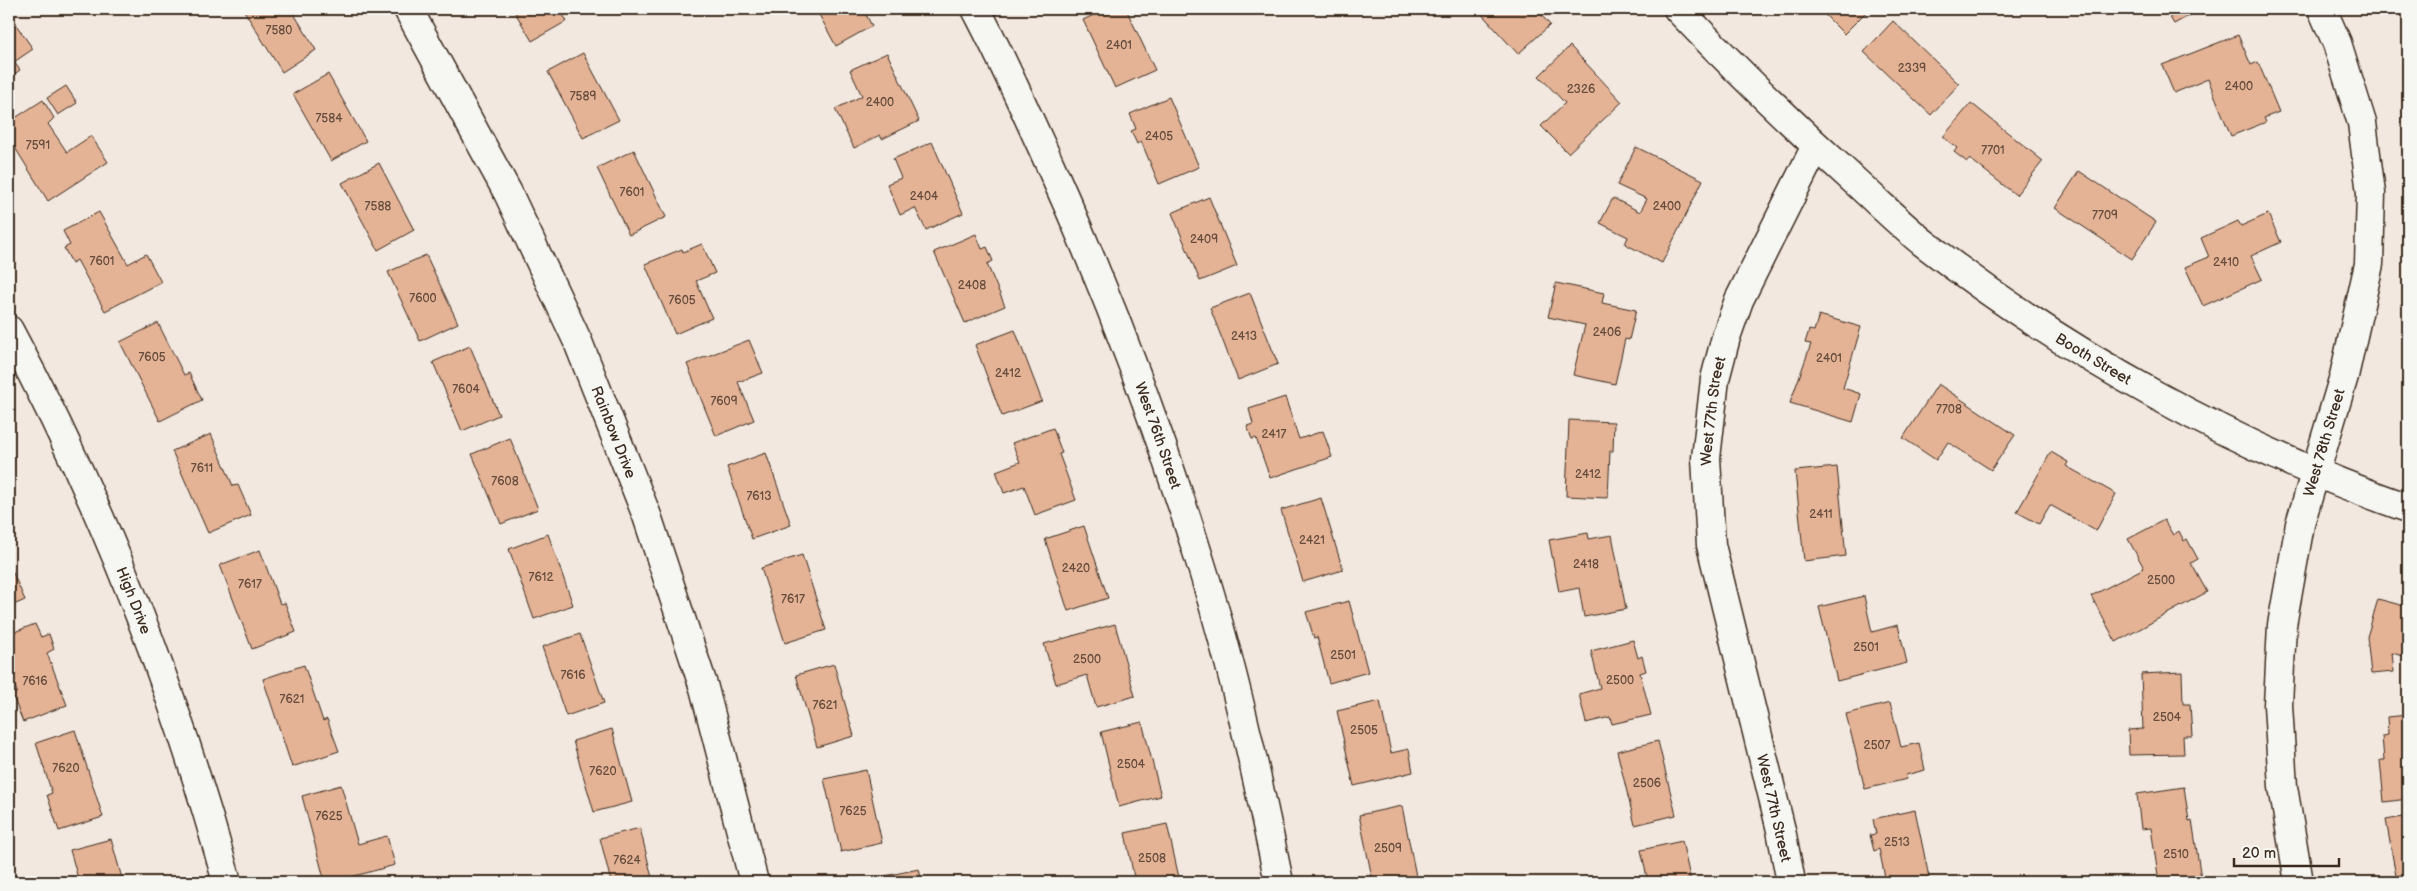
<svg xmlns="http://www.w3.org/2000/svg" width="2417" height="891" font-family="'Balsamiq Sans',sans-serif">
<rect width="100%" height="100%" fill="#f2e8df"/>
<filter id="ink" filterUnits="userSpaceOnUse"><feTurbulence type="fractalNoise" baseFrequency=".02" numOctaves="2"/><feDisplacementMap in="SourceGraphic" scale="10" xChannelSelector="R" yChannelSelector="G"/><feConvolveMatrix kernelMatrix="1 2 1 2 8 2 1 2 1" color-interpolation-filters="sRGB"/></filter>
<g filter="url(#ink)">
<!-- building -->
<path fill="#e4b295" stroke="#3b2a1e" d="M243,9H291L316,50L282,72Z
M513,9H559L567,21L532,41Z
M816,9H863L872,26L836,46Z
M1106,9H1126L1155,70L1115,88L1083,20Z
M1477,9H1536L1550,25L1518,54Z
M1819,9H1869L1844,34Z
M2165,9H2201L2174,24Z
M12,19L33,49L14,62L20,70L9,78V21Z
M1893,21L1959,84L1931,115L1864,52Z
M2238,35L2251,65L2258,62L2279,112L2264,118L2266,122L2231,136L2208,79L2174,93L2162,65Z
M1570,46L1622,102L1568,153L1541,126L1565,103L1539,76Z
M583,53L619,120L583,138L548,72Z
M887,53L919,121L882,139L880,135L854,148L835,109L862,96L850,70Z
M328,74L366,141L331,161L293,94Z
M66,86L77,103L58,115L47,98Z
M1169,97L1199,167L1159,184L1141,141L1137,144L1131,131L1136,129L1130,114Z
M43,100L54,118L48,124L67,152L91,136L108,162L48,201L9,138V122Z
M1971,103L2043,161L2016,195L1970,159L1967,162L1954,152L1957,148L1943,137Z
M932,142L963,213L926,230L915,208L900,215L887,184L901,178L893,159Z
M1636,147L1703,180L1662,263L1625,244L1628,237L1600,223L1613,198L1640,212L1647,199L1617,185Z
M634,150L666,217L629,235L597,168Z
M379,163L414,230L378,250L342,183Z
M2079,171L2156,222L2132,259L2055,208Z
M1209,197L1237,266L1200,281L1172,213Z
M99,212L128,264L146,254L161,282L105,311L77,260L72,263L64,248L70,245L63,231Z
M2268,214L2281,242L2251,256L2262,279L2203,306L2185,267L2209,257L2201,238L2238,221L2241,226Z
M976,234L982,249L987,247L993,261L987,264L1005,306L965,323L934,252Z
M702,244L715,273L696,281L712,318L675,334L645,264L682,249L683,252Z
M426,255L458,323L420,341L388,272Z
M1556,283L1604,293L1602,303L1636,310L1629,340L1625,339L1615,384L1573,375L1585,325L1548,317Z
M1250,293L1278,364L1238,380L1210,308Z
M1819,315L1861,327L1843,388L1861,394L1853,422L1790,403L1811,344L1805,343L1809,330L1814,331Z
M158,323L184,375L189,373L202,400L160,421L120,342Z
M1015,330L1042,401L1002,416L975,345Z
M749,340L763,373L738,382L754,420L716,436L687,364Z
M470,346L499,415L462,431L433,362Z
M1938,384L2015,435L1991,470L1948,442L1936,460L1903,438Z
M1285,397L1299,439L1323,431L1332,457L1270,478L1256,438L1252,439L1247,426L1253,424L1249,409Z
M1569,420L1614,422L1613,451H1610L1608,498L1566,496Z
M1053,428L1062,453L1059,454L1076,500L1035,515L1024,486L1004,493L996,471L1020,462L1012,443Z
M211,434L233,486L238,485L251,515L208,533L172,451Z
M510,438L538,509L501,524L472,454Z
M2051,452L2068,462L2066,466L2116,494L2096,531L2050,505L2039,524L2017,512Z
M766,453L791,525L752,539L727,467Z
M1837,467L1846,556L1804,561L1795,471Z
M1321,498L1343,570L1303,582L1281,510Z
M2164,520L2173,535L2179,531L2184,541L2187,539L2198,559L2191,563L2207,592L2116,642L2091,596L2144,568L2128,539Z
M1084,526L1108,598L1068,611L1045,539Z
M1588,533L1589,539L1612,535L1626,609L1584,617L1579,588L1559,592L1549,540Z
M548,534L573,605L534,619L509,549Z
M260,550L280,604L285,603L296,632L252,649L220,565Z
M802,555L826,630L785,643L761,568Z
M9,564L25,600L9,607Z
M1864,596L1872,632L1898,625L1907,663L1837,681L1819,607Z
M2378,599L2408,607V657L2392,653L2394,672L2371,674L2367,637Z
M1349,601L1368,672L1329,683L1317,637L1314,638L1306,612Z
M35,624L41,637L49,634L54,649L47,653L67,705L23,722L12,694L17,692L9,670V634Z
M1115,624L1135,696L1096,707L1087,675L1056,684L1044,644Z
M580,634L604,703L566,716L542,647Z
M1633,640L1638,658L1642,656L1646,671L1640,673L1651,715L1612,724L1610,717L1586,723L1579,694L1600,688L1591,651Z
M834,664L854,736L817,747L796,675Z
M304,665L323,721L327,719L339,751L292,767L263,679Z
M2182,672L2183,704H2190L2192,736H2183L2184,754L2129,755L2128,730L2143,729L2141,674Z
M1380,701L1391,753L1409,749L1413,772L1354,786L1337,711Z
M1890,703L1901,747L1919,743L1925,770L1906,775L1907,779L1865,789L1846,714Z
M2408,715V799L2384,802L2380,760H2384L2382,736L2388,735L2387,717Z
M1142,722L1161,796L1119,807L1101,732Z
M612,729L632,802L594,812L573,741Z
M75,730L103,817L59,831L47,795L52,793L36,743Z
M1658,741L1676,815L1635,825L1617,751Z
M866,770L882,843L841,852L824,779Z
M341,785L358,844L387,836L395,865L333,882H325L302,796Z
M2184,787L2189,821L2192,820L2201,878L2159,882L2151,828L2141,829L2137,794Z
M1402,806L1417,881L1373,882L1359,815Z
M1915,810L1930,882H1886L1879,849L1874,851L1870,835L1876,834L1873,819Z
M2408,816V874L2396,876L2386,820Z
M1167,824L1180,882H1135L1125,833Z
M640,828L653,882H611L600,838Z
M111,839L123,882H79L70,850Z
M1682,841L1691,882H1648L1641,850Z
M919,869L922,882H856Z"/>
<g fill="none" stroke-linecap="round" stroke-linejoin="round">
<!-- minor casing -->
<g stroke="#3b2a1e" stroke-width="31">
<g id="minor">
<path id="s1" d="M408,9L508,193L578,342L647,516L704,688L754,882"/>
<path id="s2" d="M976,9C1003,60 1026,112 1050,165C1108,293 1158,426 1200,561C1233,666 1257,775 1279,882"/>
<path id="s3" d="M1678,9C1736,70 1796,128 1858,184C1880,204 1902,226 1925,244C2070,356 2236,448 2408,508"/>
<path id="s4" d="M9,330C103,505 175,691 227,882"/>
<path id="s5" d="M1791,882L1781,830L1711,545L1706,458L1715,379L1726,337L1739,300L1816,146"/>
<path id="s6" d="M2299,882L2283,787L2278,705L2282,625L2300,524L2344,376L2369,264L2371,193L2362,123L2337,43L2322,9"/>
</g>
</g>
<!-- minor -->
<use href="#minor" stroke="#f6f6f2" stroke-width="28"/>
</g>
</g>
<g text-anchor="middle" stroke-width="4" stroke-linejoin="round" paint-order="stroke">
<!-- number labels -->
<g font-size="12" fill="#654c3c">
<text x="279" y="34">7580</text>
<text x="1119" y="49">2401</text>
<text x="1912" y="72">2339</text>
<text x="2239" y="90">2400</text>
<text x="1581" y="93">2326</text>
<text x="583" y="100">7589</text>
<text x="880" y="106">2400</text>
<text x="329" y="122">7584</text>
<text x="1159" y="140">2405</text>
<text x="38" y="149">7591</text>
<text x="1993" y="154">7701</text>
<text x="632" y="196">7601</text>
<text x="924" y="200">2404</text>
<text x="378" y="210">7588</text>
<text x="1667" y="210">2400</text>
<text x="2105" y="219">7709</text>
<text x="1204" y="243">2409</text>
<text x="102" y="265">7601</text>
<text x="2226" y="266">2410</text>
<text x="972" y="289">2408</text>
<text x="423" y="302">7600</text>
<text x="682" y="304">7605</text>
<text x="1607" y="336">2406</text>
<text x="1244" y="340">2413</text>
<text x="152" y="361">7605</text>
<text x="1829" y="362">2401</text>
<text x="1008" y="377">2412</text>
<text x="466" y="393">7604</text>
<text x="724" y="405">7609</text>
<text x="1949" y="413">7708</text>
<text x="1274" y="438">2417</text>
<text x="202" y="472">7611</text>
<text x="1588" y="478">2412</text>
<text x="505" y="485">7608</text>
<text x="759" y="500">7613</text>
<text x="1821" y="518">2411</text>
<text x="1312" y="544">2421</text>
<text x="1586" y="568">2418</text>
<text x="1076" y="572">2420</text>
<text x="541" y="581">7612</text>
<text x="2161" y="584">2500</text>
<text x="250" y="588">7617</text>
<text x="793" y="603">7617</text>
<text x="1866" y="651">2501</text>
<text x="1343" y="659">2501</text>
<text x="1087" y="663">2500</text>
<text x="573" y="679">7616</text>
<text x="1620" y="684">2500</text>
<text x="35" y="685">7616</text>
<text x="292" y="703">7621</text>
<text x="825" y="709">7621</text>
<text x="2167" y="721">2504</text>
<text x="1364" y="734">2505</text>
<text x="1877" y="749">2507</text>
<text x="1131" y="768">2504</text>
<text x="66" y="772">7620</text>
<text x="603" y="775">7620</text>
<text x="1647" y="787">2506</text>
<text x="853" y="815">7625</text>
<text x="329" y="820">7625</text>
<text x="1897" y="846">2513</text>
<text x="1388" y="852">2509</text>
<text x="2176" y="858">2510</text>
<text x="1152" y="862">2508</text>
<text x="627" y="864">7624</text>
</g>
<!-- street labels -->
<g font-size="15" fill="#3b2a1e" stroke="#f6f6f2">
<text dy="5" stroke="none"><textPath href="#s3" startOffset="545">Booth Street</textPath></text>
<text dy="5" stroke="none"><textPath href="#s5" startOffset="481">West 77th Street</textPath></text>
<text dy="5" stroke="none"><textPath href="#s1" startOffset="471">Rainbow Drive</textPath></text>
<text dy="5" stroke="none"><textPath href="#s2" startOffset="464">West 76th Street</textPath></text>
<text dy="5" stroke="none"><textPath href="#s6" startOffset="446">West 78th Street</textPath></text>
<text dy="5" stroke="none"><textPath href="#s4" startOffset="298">High Drive</textPath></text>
<text transform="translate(1774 808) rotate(77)" y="5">West 77th Street</text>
</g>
</g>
<!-- margin -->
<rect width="2417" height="891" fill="none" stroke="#f6f6f2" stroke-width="30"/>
<rect x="15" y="15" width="2387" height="861" fill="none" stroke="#3b2a1e" stroke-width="2" filter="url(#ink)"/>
<!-- scale -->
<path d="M2234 858v8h105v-8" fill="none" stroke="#3b2a1e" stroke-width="2.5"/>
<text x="2242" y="858" font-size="15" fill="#3b2a1e" stroke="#f6f6f2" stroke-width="4" paint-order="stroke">20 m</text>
</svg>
